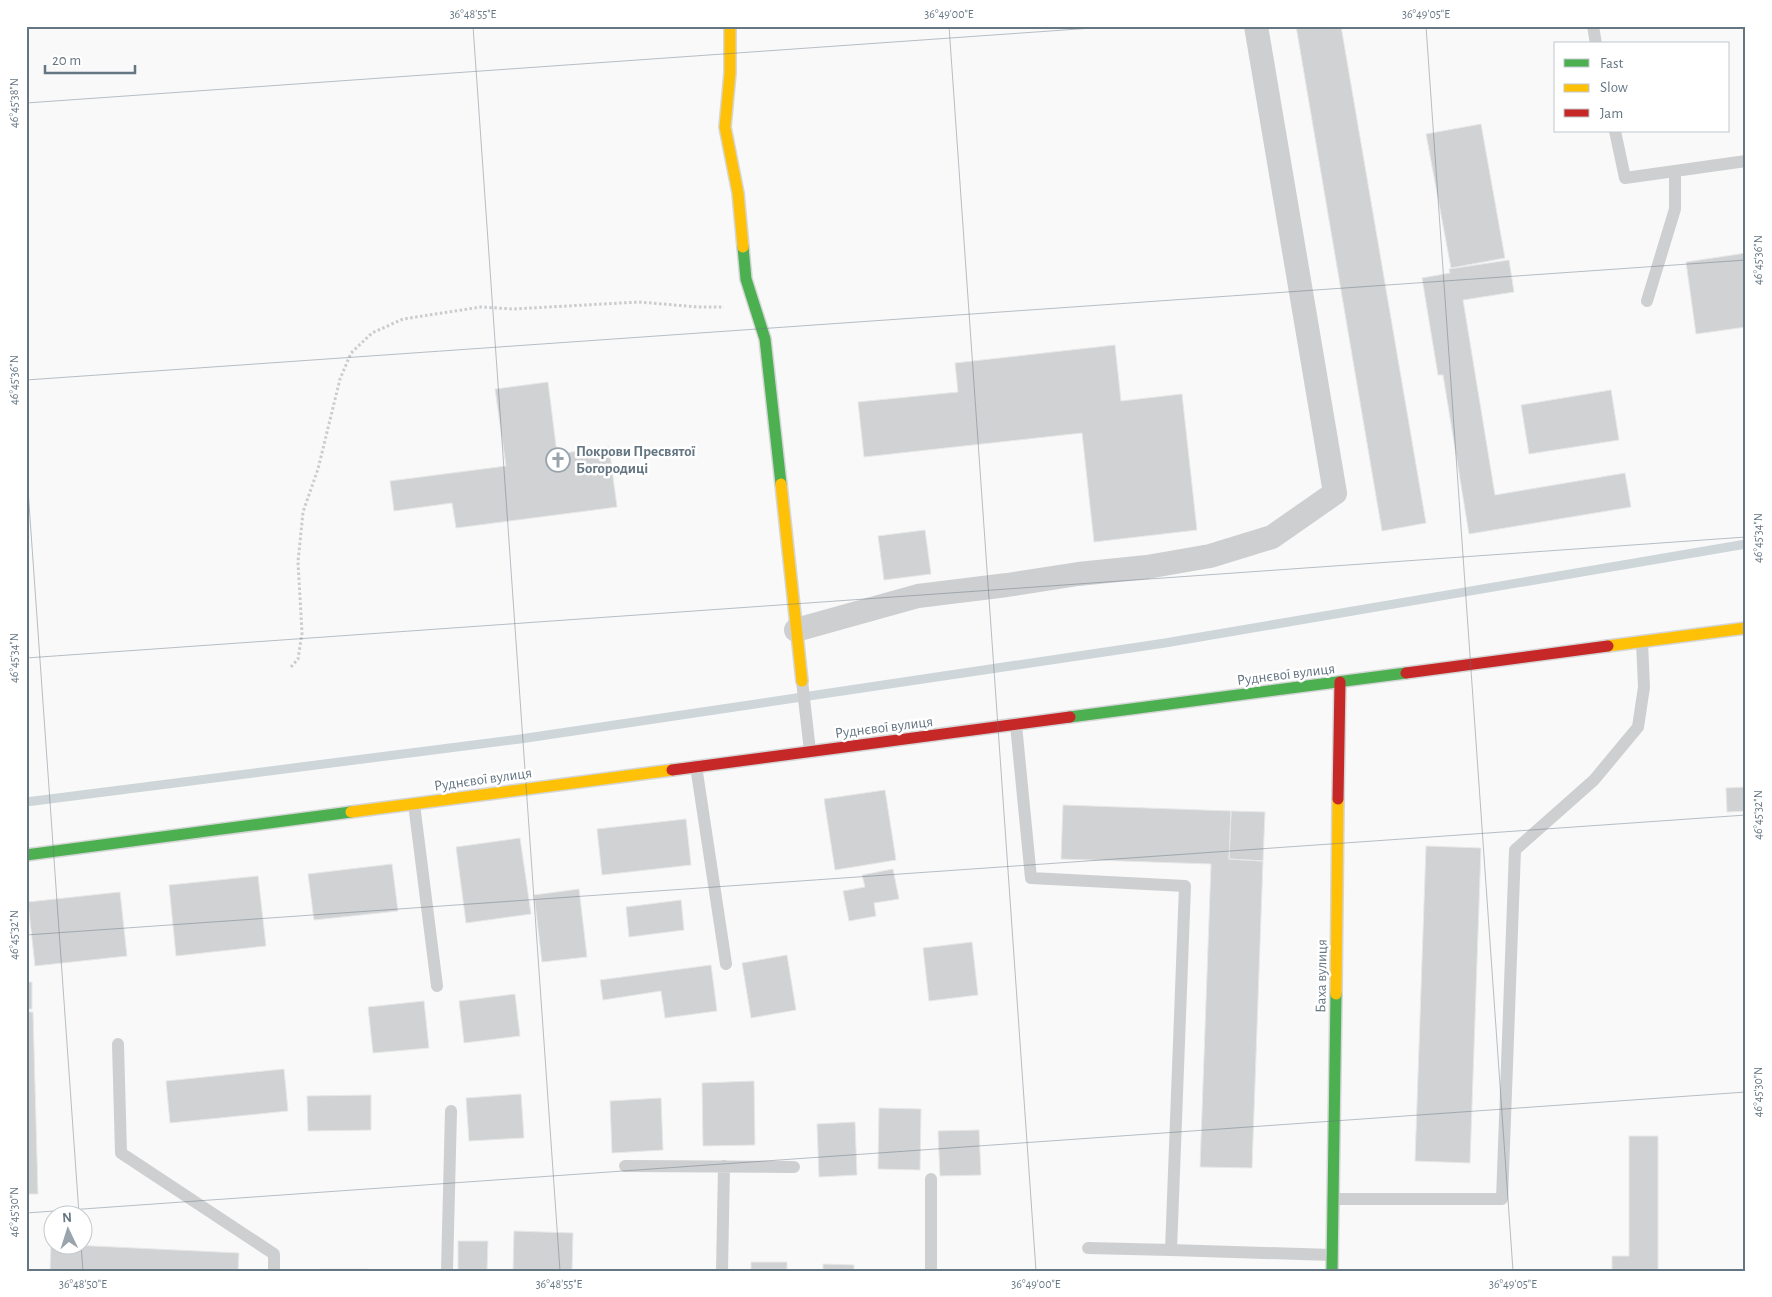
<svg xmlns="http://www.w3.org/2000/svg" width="1772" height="1297" font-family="'Alegreya Sans',sans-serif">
<rect width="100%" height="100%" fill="#f9f9f9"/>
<!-- built -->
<path fill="#e8e9e9" d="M1744,883H1746V1110H1743Z"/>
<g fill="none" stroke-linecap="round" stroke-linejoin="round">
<!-- stream -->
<path stroke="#ced6d9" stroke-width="9" d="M26,802L520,739L1165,643L1746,544"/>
</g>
<!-- building -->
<path fill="#d0d2d3" stroke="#e8e8e8" d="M1296,26H1341L1426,523L1382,531Z
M1481,124L1505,258L1451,268L1426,134Z
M1746,253V327L1696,334L1686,262Z
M1509,260L1514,292L1463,300L1495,495L1625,473L1631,507L1469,534L1443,375H1438L1422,278L1450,273L1449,269Z
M1115,345L1121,401L1182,394L1197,530L1094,542L1082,433L864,457L858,402L958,392L955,363Z
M548,382L557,454L609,447L617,507L456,528L452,503L394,511L390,481L506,466L495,389Z
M1611,390L1619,440L1529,454L1521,405Z
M925,530L931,574L884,580L878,536Z
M1746,787V811L1727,812L1726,788Z
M885,790L896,860L835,870L824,799Z
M1063,805L1231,811L1229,859L1263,861L1252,1168L1200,1167L1211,864L1061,859Z
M1231,811L1265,812L1263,861L1229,859Z
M686,819L691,865L602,875L597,829Z
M520,838L531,914L466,923L456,847Z
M1426,846L1481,848L1470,1163L1415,1161Z
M392,864L398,911L314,920L308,874Z
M893,869L899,899L874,903L876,916L849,921L843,891L865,887L862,875Z
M258,876L266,946L176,956L169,885Z
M579,889L587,957L542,962L534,895Z
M120,892L127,956L35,966L28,902Z
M681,900L684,930L629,937L626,907Z
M972,942L978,995L929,1001L923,948Z
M787,955L796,1010L751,1018L742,963Z
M711,965L717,1011L665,1018L661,991L603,1000L600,980Z
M26,982H32V1009H26Z
M515,994L520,1036L464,1043L459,1001Z
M424,1001L429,1048L373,1053L368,1007Z
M26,1012H33L38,1194H26Z
M284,1069L288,1111L170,1123L166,1081Z
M754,1081L755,1145L703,1146L702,1083Z
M521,1094L524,1138L469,1141L466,1098Z
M371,1095V1130L308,1131L307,1096Z
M661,1098L663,1150L612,1153L610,1101Z
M879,1108L921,1109L920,1170L878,1169Z
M855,1122L857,1175L819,1177L817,1124Z
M979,1130L981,1175L940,1176L938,1131Z
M1629,1136H1658V1271H1612V1256H1629Z
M514,1231L573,1233L572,1271H513Z
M458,1241H488L487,1271H458Z
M51,1244L239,1253L238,1271H50Z
M751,1262H787V1271H751Z
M823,1264L854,1265V1271H823Z
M319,1269H369V1271H319Z"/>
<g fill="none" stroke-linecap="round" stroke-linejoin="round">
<!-- fast casing -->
<g stroke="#d5d6d7" stroke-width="14">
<path id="fast" d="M743,247L746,279L765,339L781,484
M1070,717L1406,673
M26,855L351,812
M1332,1271L1336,994"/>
</g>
<!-- slow casing -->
<g stroke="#d5d6d7" stroke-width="14">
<path id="slow" d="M730,26V73L725,127L738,193L743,247
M781,484L802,681
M1608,646L1746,628
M351,812L672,770
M1336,994L1338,799"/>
</g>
<!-- jam casing -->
<g stroke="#d5d6d7" stroke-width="14">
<path id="jam" d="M1406,673L1608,646
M672,770L1070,717
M1338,799L1340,682"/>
</g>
<!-- path -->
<path stroke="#cbcccd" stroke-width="3" stroke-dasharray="2.5 2.5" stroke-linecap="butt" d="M291,667L298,659L302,633L298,562L303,512L318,469L340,379L351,353L372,333L403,319L481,307L513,309L639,302L698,307H724"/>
<!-- lane -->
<path stroke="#cecfd0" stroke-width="12" d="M1593,26L1596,44
M1615,131L1625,178L1746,161
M1647,301L1675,209V171
M802,681L810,751
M1016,725L1031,878L1185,886L1171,1250L1332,1255
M696,766L726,964
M414,804L437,986
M118,1044L121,1153L274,1254V1271
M625,1166L794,1167
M1333,1199H1502L1515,850L1594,780L1638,727L1644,687L1642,642
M1088,1248L1171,1250
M447,1271L451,1111
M722,1271L724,1166
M931,1271V1179"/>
<!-- street -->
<path stroke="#cecfd0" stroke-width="24" d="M796,630L918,596L1007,585L1078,574L1147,567L1210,556L1272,537L1335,493L1256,26"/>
<!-- fast -->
<use href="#fast" stroke="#4caf50" stroke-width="11"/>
<!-- slow -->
<use href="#slow" stroke="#ffc107" stroke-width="11"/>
<!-- jam -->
<use href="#jam" stroke="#c62828" stroke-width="11"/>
</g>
<!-- ticks -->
<path fill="none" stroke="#657683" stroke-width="1" stroke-opacity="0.45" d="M473,26L560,1271M949,26L1036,1271M1426,26L1513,1271M26,103L1121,26M26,380L1746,260M26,461L79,1214M26,658L1746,537M26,935L1746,815M26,1213L1746,1092M81,1244L83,1271"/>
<!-- icons -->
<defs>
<g id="church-ring" transform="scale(1.25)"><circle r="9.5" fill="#fff" stroke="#99a4ac" stroke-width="1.5"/><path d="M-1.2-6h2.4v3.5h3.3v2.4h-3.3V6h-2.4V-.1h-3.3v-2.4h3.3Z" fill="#99a4ac"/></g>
</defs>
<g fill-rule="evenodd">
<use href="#church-ring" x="558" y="460"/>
</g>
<g text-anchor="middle" stroke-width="5" stroke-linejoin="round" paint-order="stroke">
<!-- poi labels -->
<g font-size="15" font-weight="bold" fill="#657683" stroke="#fff" text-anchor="start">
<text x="576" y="456">Покрови Пресвятої<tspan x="576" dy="17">Богородиці</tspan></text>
</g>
<!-- street labels -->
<g font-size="15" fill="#657683" stroke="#fff">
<text transform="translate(1286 674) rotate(-7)" y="5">Руднєвої вулиця</text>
<text transform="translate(884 727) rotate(-7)" y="5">Руднєвої вулиця</text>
<text transform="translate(483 779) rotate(-8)" y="5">Руднєвої вулиця</text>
<text transform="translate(1321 976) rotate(-89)" y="5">Баха вулиця</text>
</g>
</g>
<!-- border -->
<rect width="1772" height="1297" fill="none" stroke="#ffffff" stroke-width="55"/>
<!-- legend -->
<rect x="1554" y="42" width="175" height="90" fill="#ffffff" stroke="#c1c8cd"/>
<rect x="1564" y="59" width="25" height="8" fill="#4caf50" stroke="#c1c8cd"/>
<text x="1600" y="68" font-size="15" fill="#657683">Fast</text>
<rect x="1564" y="84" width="25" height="8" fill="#ffc107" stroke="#c1c8cd"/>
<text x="1600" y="92" font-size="15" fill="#657683">Slow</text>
<rect x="1564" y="109" width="25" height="8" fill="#c62828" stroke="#c1c8cd"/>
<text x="1600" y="118" font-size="15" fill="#657683">Jam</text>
<!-- north arrow -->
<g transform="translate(68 1230) rotate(356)"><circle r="24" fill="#ffffff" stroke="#c1c8cd"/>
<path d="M0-4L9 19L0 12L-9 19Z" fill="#99a4ac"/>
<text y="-8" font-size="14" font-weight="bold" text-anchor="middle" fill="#657683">N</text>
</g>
<!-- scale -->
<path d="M45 65v8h90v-8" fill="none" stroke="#657683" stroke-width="2.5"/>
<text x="52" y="65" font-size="15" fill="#657683" stroke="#ffffff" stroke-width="4" paint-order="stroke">20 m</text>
<rect x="28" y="28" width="1716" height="1242" fill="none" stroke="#657683" stroke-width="2"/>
<g font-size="12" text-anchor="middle" fill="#657683">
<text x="473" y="18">36°48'55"E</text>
<text x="949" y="18">36°49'00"E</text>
<text x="1426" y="18">36°49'05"E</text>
<text transform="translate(14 103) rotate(-90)" y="4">46°45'38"N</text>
<text transform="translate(1758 260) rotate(-90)" y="4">46°45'36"N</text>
<text transform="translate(14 380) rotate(-90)" y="4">46°45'36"N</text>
<text transform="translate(1758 538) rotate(-90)" y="4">46°45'34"N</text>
<text transform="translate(14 658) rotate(-90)" y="4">46°45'34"N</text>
<text transform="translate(1758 815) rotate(-90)" y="4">46°45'32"N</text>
<text transform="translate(14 935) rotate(-90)" y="4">46°45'32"N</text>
<text transform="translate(1758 1092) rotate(-90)" y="4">46°45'30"N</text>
<text transform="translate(14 1212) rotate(-90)" y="4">46°45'30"N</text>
<text x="83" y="1288">36°48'50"E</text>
<text x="559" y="1288">36°48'55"E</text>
<text x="1036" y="1288">36°49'00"E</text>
<text x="1513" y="1288">36°49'05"E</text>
</g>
</svg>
